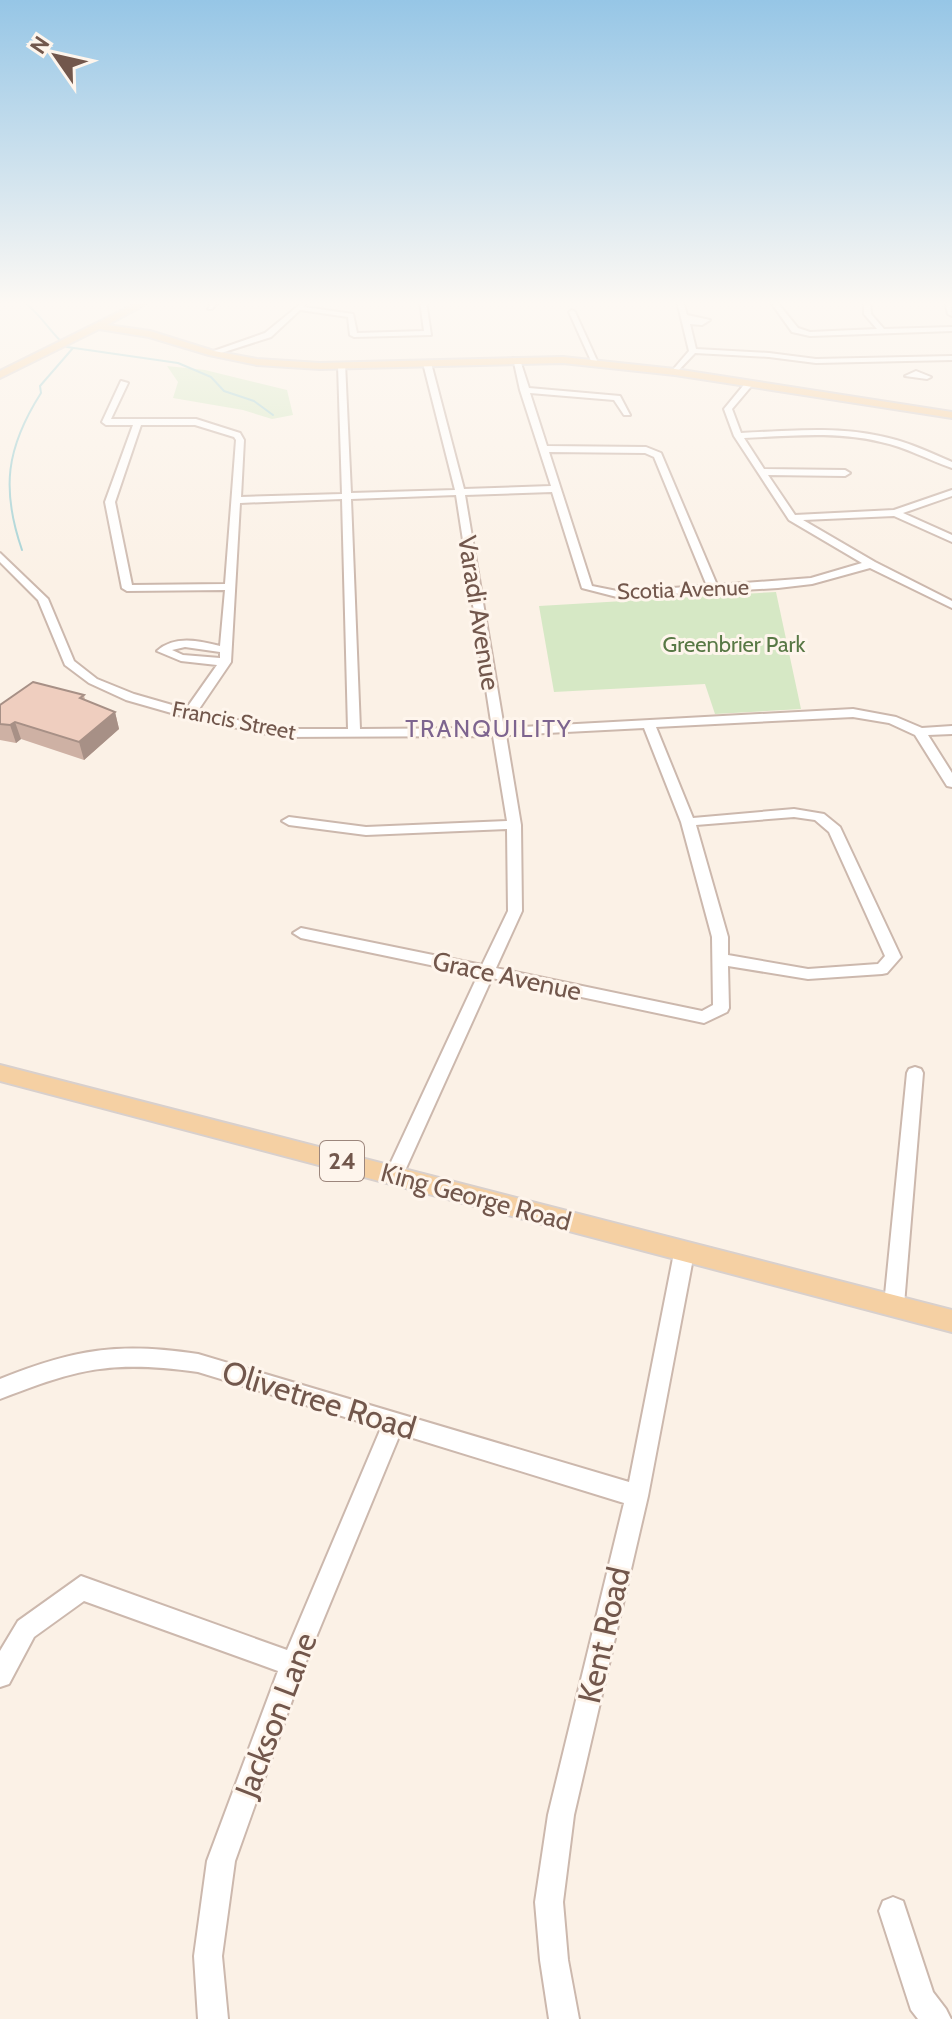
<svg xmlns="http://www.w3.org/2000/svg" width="952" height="2019" font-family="Cabin,sans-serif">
<rect width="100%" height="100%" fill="#fbf1e6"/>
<!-- green -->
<path fill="#d6e8c5" d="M167,366L205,370L287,390L293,415L272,419L243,410L173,398L178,382Z
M776,592L801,709L715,714L705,684L554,692L539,606Z"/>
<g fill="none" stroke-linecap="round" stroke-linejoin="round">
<!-- stream -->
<path stroke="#a3d1d4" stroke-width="2" d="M23,301C43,316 49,332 67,347L178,363L211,377L224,391L254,401L273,415
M22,550C1,489 6,448 41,393L40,386L73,348"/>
<!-- minor casing -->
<g stroke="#ccb8ad" stroke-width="4">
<path id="minor" d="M212,301H219L212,309H208Z
M420,301H426L431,335L354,337L350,335L348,317L300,310L271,337L215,355L208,353L265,333L303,302L306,304L304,307L353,314L357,333L424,331Z
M677,301H683L687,315L710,320L702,325L690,324L696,349L769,353L816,359L952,356V360L816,363L769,357L695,353L675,374L671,372L689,351Z
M770,301H776L798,328L810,332L877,329L864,314V301H870L871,314L884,329L952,327V331L810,336L792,332Z
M945,301H951L952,316L948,314Z
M572,310L575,312L599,365L592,363L569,312Z
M513,358L520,360L529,388L620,396L630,415H624L614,400L530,393L547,446L646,447L661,453L717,585L811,578L862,563L789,520L734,436L724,409L747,381L754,383L732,409L741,433C787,431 835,426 880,436C906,441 929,452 952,462V468C928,460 906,447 881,442C837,431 789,436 744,438L764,469L845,470L850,473L845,476L768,475L795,515L894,510L952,490V496L903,513L952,535V542L894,516L803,520L875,562L952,601V608L870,568L812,584L778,588L617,597L582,588L552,492L465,495L504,728L853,709L896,717L922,728L952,726V734L928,735L952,773V787L947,786L915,735L889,723L853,717L656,727L693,818L794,809L824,814L840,827L901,957L887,973L882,974L808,979L728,966L729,1008L727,1012L704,1023L492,978L403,1175L400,1180L394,1182L388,1180L385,1175L478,975L301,938L293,933L301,928L482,965L508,911L507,829L366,835L289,825L282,821L289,817L366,827L507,821L493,736L282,737L189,718L126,700L89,683L65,665L38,600L0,562V553L48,599L74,661L97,679L134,694L186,709L217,665L181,661L157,651C175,635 199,641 220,646L225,590L127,591L122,588L105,502L133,425H106L102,422L121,381L128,383L111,419H196L240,433L244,440L241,497L342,494L338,365L345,363L351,493L455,490L423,363L427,361L431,363L464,489L551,486L520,390ZM141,425H195L234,437L236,440L225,584L132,585L115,502ZM549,452L645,453L654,457L707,586L617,591L592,586ZM456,495L492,728L360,729L351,499ZM342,499L348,729H282L197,712L231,662L240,503ZM185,647L220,652V658L183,655L172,650ZM644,728L681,822L712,937L713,1005L702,1011L496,968L522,911L521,825L506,735ZM794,817L815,820L829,832L885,956L878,964L808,969L728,955V937L696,825Z
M916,371L931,377L927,379L905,376Z
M915,1067L921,1069L923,1073L904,1305L901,1311L894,1314L887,1311L884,1305L907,1073L909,1069Z
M684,1245L691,1247L694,1253L648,1496L574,1815L563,1902L568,1960L579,2019H549L540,1960L535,1902L548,1815L624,1503L400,1434L305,1664L235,1861L222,1956L228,2019H198L194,1956L207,1861L278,1671L84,1601L34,1637L9,1684L0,1687V1651L18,1621L81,1576L287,1650L381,1428L198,1372C113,1360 79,1368 0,1399V1379C74,1349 119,1342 198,1354L629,1482L674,1253L677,1247Z
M893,1897L903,1901L933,1992L946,2009L951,2019H918L911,2010L879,1911L883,1901Z"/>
</g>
<!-- major casing -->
<g stroke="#d8d0cd" stroke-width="4">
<path id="major" d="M141,301H151L107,325L150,331L214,351L257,359L320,363L563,357L675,369L952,412V418L675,375L563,363L320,369L257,365L209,355L149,337L99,329L0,378V371Z
M0,1065L952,1310V1332L0,1081Z"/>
</g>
<!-- minor -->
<use href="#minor" fill="#fff" fill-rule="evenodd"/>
<!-- major -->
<use href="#major" fill="#f5d0a3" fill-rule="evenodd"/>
</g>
<!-- wall -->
<path fill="#ceb1a4" d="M84,695L85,700L115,712L119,729L84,760L21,739L16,743L0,740V705Z"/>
<!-- shaded-wall -->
<path fill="#a79086" d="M115,712L119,729L84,760L79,742Z
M15,722L21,739L16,743L10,725Z"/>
<!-- building -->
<path fill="#efcebf" stroke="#a79086" stroke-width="2" d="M33,682L84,695L80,698L115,712L79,742L15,722L10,725L0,724V705Z"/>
<!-- sky -->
<linearGradient id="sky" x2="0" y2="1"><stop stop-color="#96c6e6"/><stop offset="0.52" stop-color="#fdf9f4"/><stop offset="1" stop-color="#fdf9f4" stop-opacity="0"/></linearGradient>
<rect width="952" height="583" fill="url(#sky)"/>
<g text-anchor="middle" stroke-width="6" stroke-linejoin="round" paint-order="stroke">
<!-- far-street labels -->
<g font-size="22" fill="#72574c" stroke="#fef5ec">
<text transform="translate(683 589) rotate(-2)" y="8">Scotia Avenue</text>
<text transform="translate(234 720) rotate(11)" y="8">Francis Street</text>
</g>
<!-- far-park labels -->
<g font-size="22" fill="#587845" stroke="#fef5ec">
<text x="734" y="652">Greenbrier Park</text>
</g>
<!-- far-neighbourhood labels -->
<g font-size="24" letter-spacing="2" fill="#7d648f" stroke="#fef5ec">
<text x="489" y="737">TRANQUILITY</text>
</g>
<!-- shield labels -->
<rect fill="#fef5ec" stroke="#9c867c" stroke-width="2" x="320" y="1141" width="44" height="40" rx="6"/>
<g font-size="24" font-weight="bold" fill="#72574c">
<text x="342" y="1169">24</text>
</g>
<!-- street labels -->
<g font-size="26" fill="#72574c" stroke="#fef5ec">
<text transform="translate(479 613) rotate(81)" y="9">Varadi Avenue</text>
<text transform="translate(507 976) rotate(12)" y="9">Grace Avenue</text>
<text transform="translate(476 1197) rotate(15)" y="9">King George Road</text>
</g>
<!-- near-street labels -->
<g font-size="32" fill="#72574c" stroke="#fef5ec">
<text transform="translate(319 1400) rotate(17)" y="11">Olivetree Road</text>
<text transform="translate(604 1635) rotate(-77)" y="11">Kent Road</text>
<text transform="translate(276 1715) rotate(-69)" y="11">Jackson Lane</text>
</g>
</g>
<!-- north arrow -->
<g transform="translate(56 56) rotate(304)" stroke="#fef5ec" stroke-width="6" paint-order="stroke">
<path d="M0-6L14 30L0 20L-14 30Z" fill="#72574c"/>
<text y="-12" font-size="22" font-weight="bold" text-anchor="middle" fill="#72574c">N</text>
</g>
</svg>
